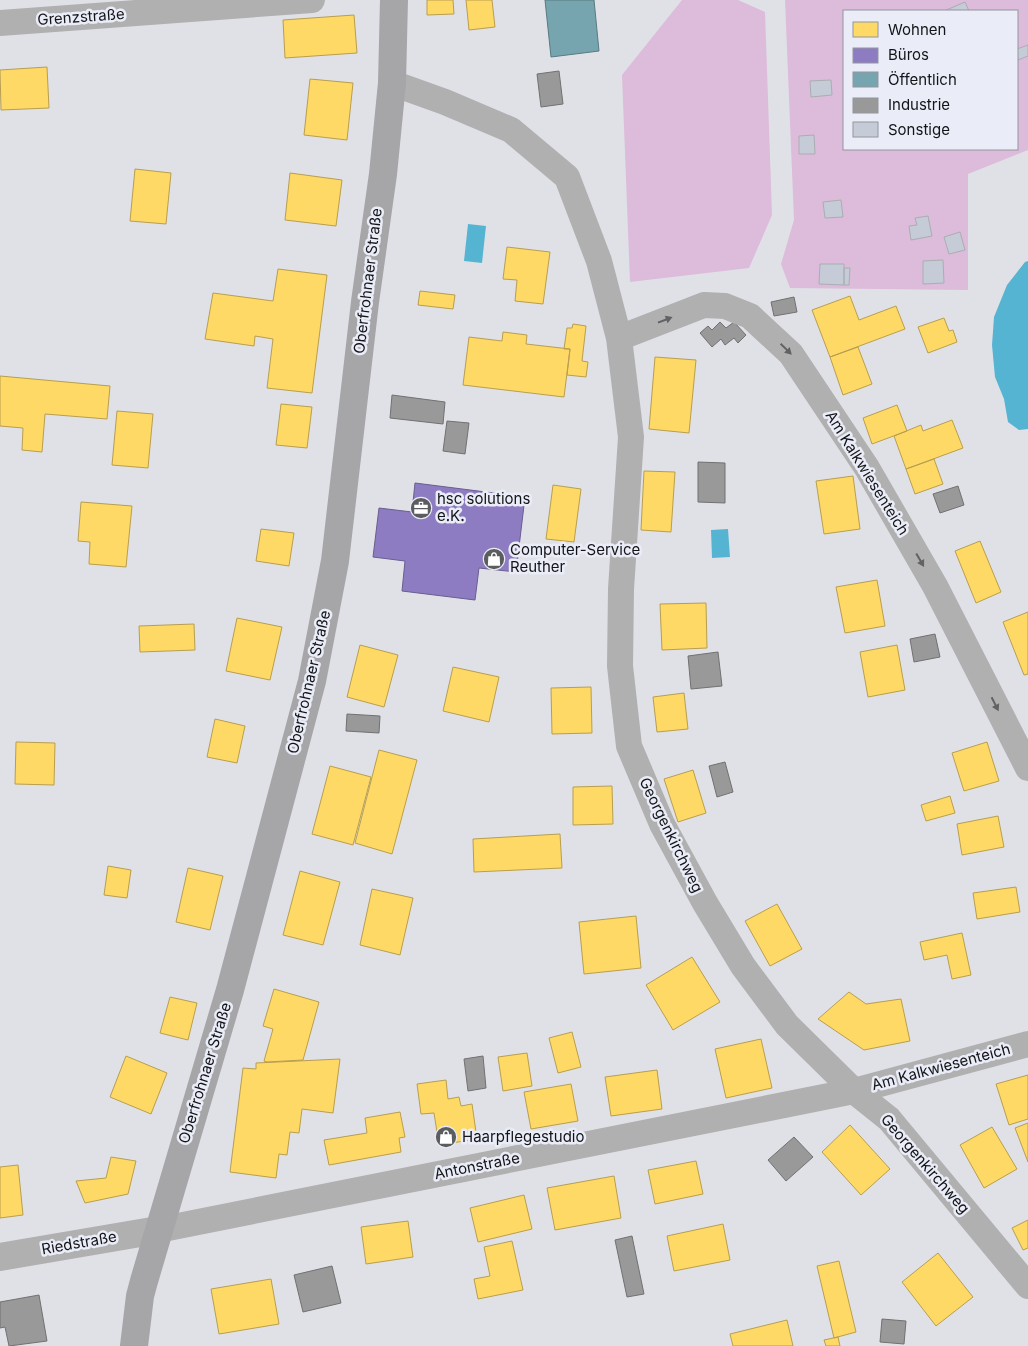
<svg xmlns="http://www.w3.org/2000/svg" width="1028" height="1346" font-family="Inter,sans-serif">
<rect width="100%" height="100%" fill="#e0e1e7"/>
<!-- green -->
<path fill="#dcbbdb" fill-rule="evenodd" d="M682,0H738L765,12L772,215L749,268L630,282L622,75Z
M785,0H1028V150L968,174V290L790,288L781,264L794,220ZM844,11H1017V149H844Z"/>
<!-- water -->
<path fill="#55b4d1" d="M468,224L486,226L482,263L464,261Z
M1028,261V429L1019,430L1008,422L1004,399L995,377L992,345L994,317L1007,285L1025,262Z
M728,529L730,557L712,558L711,530Z"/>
<!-- homes -->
<path fill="#ffd966" stroke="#b89e4e" d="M427,0H453L454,14L427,15Z
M466,0H492L495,27L469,30Z
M354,15L357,53L285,58L283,20Z
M47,67L49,108L1,110L0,70Z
M310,79L353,83L347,140L304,135Z
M135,169L171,173L166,224L130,221Z
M290,173L342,180L336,226L285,220Z
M507,247L550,252L543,304L515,301L517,280L503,279Z
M278,269L327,275L312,393L267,388L273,339L255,336L254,346L205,339L213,293L273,301Z
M420,291L455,295L453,309L418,305Z
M850,296L859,320L896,306L905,329L830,357L812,310Z
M944,318L949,331L953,330L957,342L928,353L918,327Z
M573,324L586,326L582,361L588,362L586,377L567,375L570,349H564L567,328H572Z
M503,332L527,335L526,344L570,349L564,397L463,385L469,337L502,341Z
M858,347L872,384L843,395L830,357Z
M655,357L696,360L689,433L649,429Z
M0,376L110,386L107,419L45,414L42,452L22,450L23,428L0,426Z
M281,404L312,407L307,448L276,445Z
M897,405L907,431L872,444L863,418Z
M117,411L153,414L148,468L112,465Z
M952,420L963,448L906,469L894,436L921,425L923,431Z
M934,459L943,484L915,494L906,469Z
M644,471L675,472L671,532L641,530Z
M853,476L860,529L824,534L816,481Z
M553,485L581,489L574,542L546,539Z
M81,502L132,506L126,567L89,564L90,542L78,541Z
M261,529L294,533L289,566L256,561Z
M980,541L1001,592L976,603L955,551Z
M877,580L885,626L845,633L836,587Z
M706,603L707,648L662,650L660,604Z
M1028,612V674L1024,675L1003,622Z
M237,618L282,627L270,680L226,671Z
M194,624L195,650L140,652L139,626Z
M360,645L398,655L384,707L347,697Z
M897,645L905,690L868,697L860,652Z
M453,667L499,677L489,722L443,711Z
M591,687L592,733L552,734L551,688Z
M684,693L688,729L657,732L653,697Z
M215,719L245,726L237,763L207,757Z
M16,742L55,743L54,785L15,784Z
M987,742L999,781L964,791L952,753Z
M379,750L417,760L392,854L355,843Z
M330,766L371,777L353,845L312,834Z
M693,770L706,813L678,822L664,779Z
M612,786L613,824L573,825V787Z
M950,796L955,813L926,821L921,805Z
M998,816L1004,847L962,855L957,824Z
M560,834L562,868L474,872L473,839Z
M108,866L131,870L127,898L104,895Z
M188,868L223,876L210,930L176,922Z
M300,871L340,882L323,945L283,935Z
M1016,887L1020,912L977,919L973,893Z
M372,889L413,898L400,955L360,945Z
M777,904L802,949L770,966L745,921Z
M636,916L641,968L584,974L579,922Z
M962,933L971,975L952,979L947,955L924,960L920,942Z
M692,957L720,1002L673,1030L646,985Z
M274,989L319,1002L303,1060L267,1062L264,1061L273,1029L263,1026Z
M849,992L866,1004L901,999L910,1041L864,1050L818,1019Z
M170,997L197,1003L188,1040L160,1033Z
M572,1032L581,1067L558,1073L549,1038Z
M761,1039L772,1088L726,1098L715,1049Z
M527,1053L532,1086L503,1091L498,1057Z
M126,1056L167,1073L151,1114L110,1097Z
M340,1059L333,1113L302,1109L299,1133L290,1132L287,1155L279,1154L276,1178L230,1172L243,1068L256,1069V1063Z
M657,1070L662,1109L611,1116L605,1077Z
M1028,1075V1119L1009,1125L996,1084Z
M446,1080L448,1099L459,1097L461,1106L472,1104L477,1139L439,1145L434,1113L421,1114L417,1084Z
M571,1084L578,1121L531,1129L524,1092Z
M400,1112L405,1137L399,1138L401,1152L329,1165L324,1140L367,1133L365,1118Z
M1028,1123V1162L1015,1128Z
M850,1125L890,1169L861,1195L822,1152Z
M992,1127L1017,1169L984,1188L960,1145Z
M111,1157L136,1161L128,1194L85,1203L76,1181L106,1178Z
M696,1161L703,1194L655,1204L648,1170Z
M18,1165L23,1215L0,1218V1167Z
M614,1176L621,1218L555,1230L547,1188Z
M524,1195L532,1229L478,1242L470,1208Z
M1028,1220V1248L1023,1250L1012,1228Z
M408,1221L413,1257L366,1264L361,1227Z
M723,1224L730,1260L674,1271L667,1236Z
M512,1241L523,1290L478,1299L474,1279L490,1276L484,1247Z
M938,1253L973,1297L936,1326L902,1282Z
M839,1261L856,1332L834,1338L817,1266Z
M271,1279L279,1324L219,1334L211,1289Z
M787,1320L793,1346H733L730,1334Z
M838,1337L840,1346H826L824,1340Z"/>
<!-- offices -->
<path fill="#8e7cc3" stroke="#695d8f" d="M415,483L525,497L516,572L479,568L475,600L402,591L405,561L373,557L379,508L412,512Z"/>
<!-- public -->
<path fill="#76a5af" stroke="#587a81" d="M545,0H594L599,51L551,57Z"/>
<!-- industry -->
<path fill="#999" stroke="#717172" d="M559,71L563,104L541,107L537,74Z
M794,297L797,312L774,316L771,302Z
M720,322L726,328L734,322L746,335L738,343L734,338L725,345L721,339L712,347L700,333L708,326L712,330Z
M392,395L445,402L443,424L390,418Z
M447,421L469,423L465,454L443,451Z
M698,462L725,463V503L698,502Z
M958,486L964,505L940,513L933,494Z
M935,634L940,657L914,662L910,639Z
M718,652L722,686L691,689L688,656Z
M347,714L380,716L379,733L346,731Z
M725,762L733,792L717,797L709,766Z
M483,1056L486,1088L468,1091L464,1059Z
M794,1137L813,1157L786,1181L768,1160Z
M632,1236L644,1294L627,1297L615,1240Z
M332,1266L341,1303L303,1312L294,1275Z
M39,1295L47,1341L9,1346L5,1327L0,1328V1302Z
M882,1319L906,1321L904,1344L880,1342Z"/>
<!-- building -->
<path fill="#c5ccd7" stroke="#abadb1" d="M965,2L969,11H944Z
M1028,45V56L1018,60L1017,49Z
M831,80L832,95L811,97L810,81Z
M814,135L815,154H799V136Z
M841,200L843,217L825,218L823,202Z
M928,216L932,236L911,240L909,226L917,225L915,218Z
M960,232L965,250L949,254L944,237Z
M943,260L944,283L923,284V261Z
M820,264H844V285L819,284Z
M844,268H850L849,285H844Z"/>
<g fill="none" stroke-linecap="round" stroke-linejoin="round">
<!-- minor -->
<path stroke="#b0b0b1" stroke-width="26" d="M0,23L312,0
M392,83L445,102L511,130L567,177L599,261L619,338L631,437L621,589L620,666L629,746L662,824L705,903L743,966L787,1025L854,1091L889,1119L1028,1286
M619,338L704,305L725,306L750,316L791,354L867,468L935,586L1028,768
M158,1230L854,1091L1028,1044"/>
<!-- tertiary -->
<path stroke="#b0b0b1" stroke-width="28" d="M0,1257L158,1230"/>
<!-- secondary -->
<path stroke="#a6a6a8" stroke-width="28" d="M134,1346L140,1296L144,1281L230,990L312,681L335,561L365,302L383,174L392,83L394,0"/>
</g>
<!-- one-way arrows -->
<defs><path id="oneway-solid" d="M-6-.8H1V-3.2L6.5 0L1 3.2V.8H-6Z" transform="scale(1.25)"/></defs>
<g fill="#626264">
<use href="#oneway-solid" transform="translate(665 320) rotate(-21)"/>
<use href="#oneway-solid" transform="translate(786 349) rotate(44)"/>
<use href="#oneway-solid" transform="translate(920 560) rotate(60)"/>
<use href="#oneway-solid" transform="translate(995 704) rotate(63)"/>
</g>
<!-- icons -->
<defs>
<g id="office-disc" transform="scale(1.125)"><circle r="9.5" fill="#5b5c60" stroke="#eaedf7"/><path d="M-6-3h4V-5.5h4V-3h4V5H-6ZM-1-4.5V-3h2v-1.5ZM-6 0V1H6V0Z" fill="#fff"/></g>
<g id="shop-disc" transform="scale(1.125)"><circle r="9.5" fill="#5b5c60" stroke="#eaedf7"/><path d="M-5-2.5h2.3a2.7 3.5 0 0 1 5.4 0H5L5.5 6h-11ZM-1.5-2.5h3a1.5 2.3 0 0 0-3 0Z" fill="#fff"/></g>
</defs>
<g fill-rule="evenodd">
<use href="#office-disc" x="421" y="508"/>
<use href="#shop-disc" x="494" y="559"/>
<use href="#shop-disc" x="446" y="1137"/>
</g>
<g text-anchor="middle" stroke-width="5" stroke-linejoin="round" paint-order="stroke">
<!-- street labels -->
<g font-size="15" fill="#131417" stroke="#eaedf7">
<text transform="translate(81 17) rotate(-4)" y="5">Grenzstraße</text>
<text transform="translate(368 281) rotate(-83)" y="5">Oberfrohnaer Straße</text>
<text transform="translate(867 473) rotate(58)" y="5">Am Kalkwiesenteich</text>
<text transform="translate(309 682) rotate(-77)" y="5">Oberfrohnaer Straße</text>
<text transform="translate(671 835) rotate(64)" y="5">Georgenkirchweg</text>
<text transform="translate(941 1067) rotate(-15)" y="5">Am Kalkwiesenteich</text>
<text transform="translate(205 1073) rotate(-73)" y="5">Oberfrohnaer Straße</text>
<text transform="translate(925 1164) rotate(49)" y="5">Georgenkirchweg</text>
<text transform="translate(477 1166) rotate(-11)" y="5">Antonstraße</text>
<text transform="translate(79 1243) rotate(-10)" y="5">Riedstraße</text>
</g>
<!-- poi labels -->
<g font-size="15" fill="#131417" stroke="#eaedf7" text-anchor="start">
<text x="437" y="504">hsc solutions<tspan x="437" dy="17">e.K.</tspan></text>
<text x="510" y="555">Computer-Service<tspan x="510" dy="17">Reuther</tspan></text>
<text x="462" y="1142">Haarpflegestudio</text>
</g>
</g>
<!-- legend -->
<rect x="843" y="10" width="175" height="140" fill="#eaedf7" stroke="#94969d"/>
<rect x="853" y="22" width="25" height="15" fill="#ffd966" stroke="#94969d"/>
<text x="888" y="35" font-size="15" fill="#131417">Wohnen</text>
<rect x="853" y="48" width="25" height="15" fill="#8e7cc3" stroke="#94969d"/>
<text x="888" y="60" font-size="15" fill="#131417">Büros</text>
<rect x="853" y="72" width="25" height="15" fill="#76a5af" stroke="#94969d"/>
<text x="888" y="85" font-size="15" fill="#131417">Öffentlich</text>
<rect x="853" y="98" width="25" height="15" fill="#999999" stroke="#94969d"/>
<text x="888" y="110" font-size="15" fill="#131417">Industrie</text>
<rect x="853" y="122" width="25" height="15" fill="#c5ccd7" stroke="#94969d"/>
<text x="888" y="135" font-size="15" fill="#131417">Sonstige</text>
</svg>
